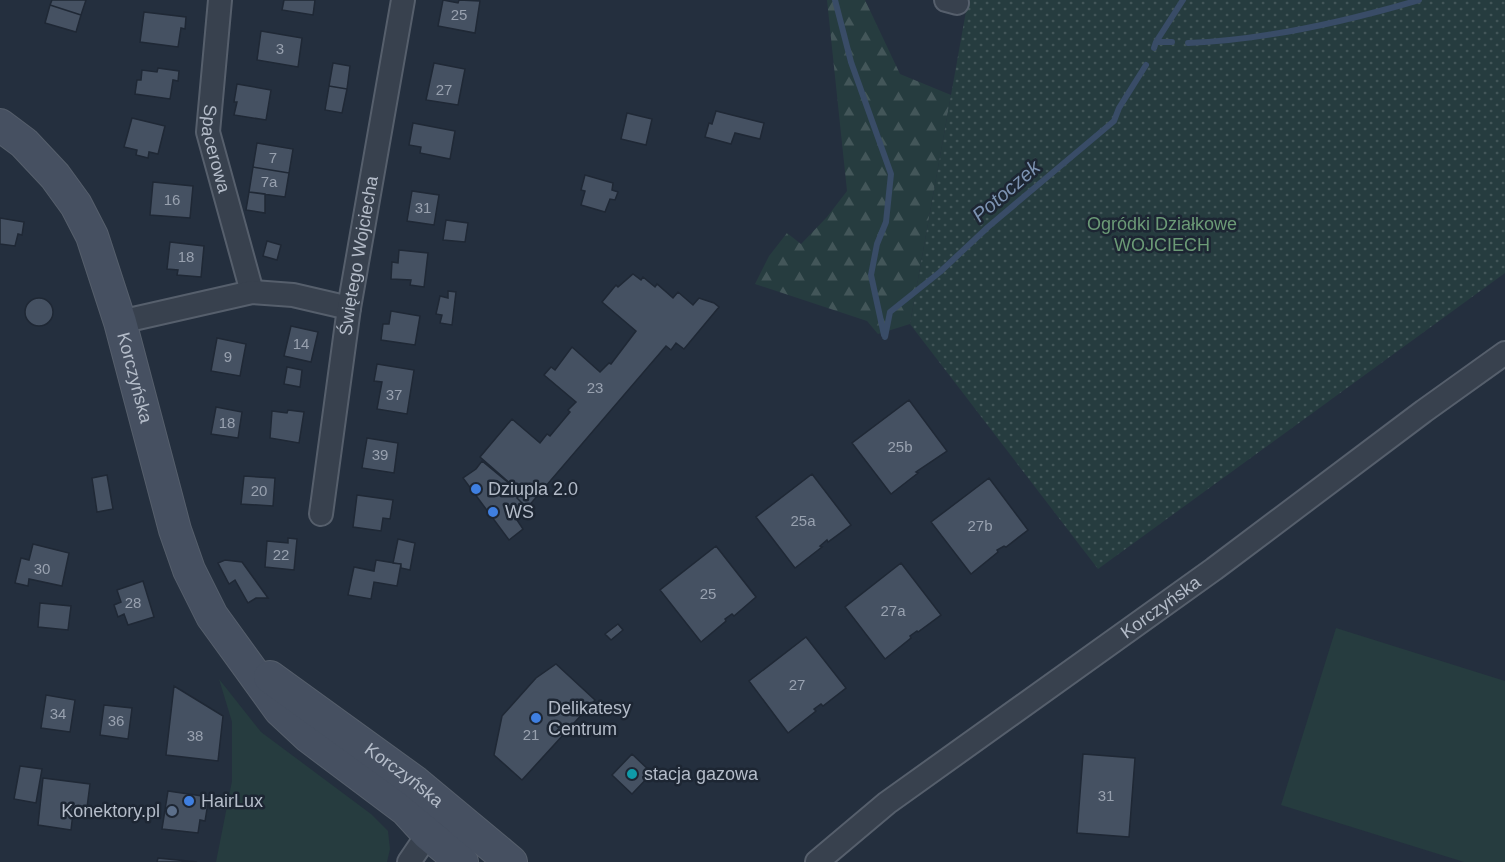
<svg xmlns="http://www.w3.org/2000/svg" width="1505" height="862" font-family="Helvetica,sans-serif">
<defs>
<pattern id="forest-firs" width="22" height="20" patternUnits="userSpaceOnUse" patternTransform="scale(1.5)"><rect width="22" height="20" fill="#263c3f"/><path d="M5 1l3.5 6h-7zM16 11l3.5 6h-7z" fill="#435659"/></pattern>
<pattern id="park-dots" width="8" height="8" patternUnits="userSpaceOnUse" patternTransform="scale(1.5)"><rect width="8" height="8" fill="#263c3f"/><path d="M2 2h.1M6 6h.1" fill="none" stroke="#435659" stroke-width="1.8" stroke-linecap="round"/></pattern>
</defs>
<rect width="100%" height="100%" fill="#242f3e"/>
<!-- grass -->
<path fill="#263c3f" d="M1336,628L1505,681V862H1464L1281,805Z
M219,679L261,732L371,814L388,831L390,849L387,862H216L232,781V722Z"/>
<!-- forest -->
<path fill="url(#forest-firs)" d="M827,0H865L900,74L951,95L910,324L878,334L867,321L755,284L769,256L787,233L801,244L827,217L847,191Z"/>
<!-- park -->
<path fill="url(#park-dots)" d="M968,0H1505V273L1098,569L910,324Z"/>
<g fill="none" stroke-linecap="round" stroke-linejoin="round">
<!-- stream -->
<path stroke="#394c67" stroke-width="6" d="M835,0L851,62L891,174L886,222L877,244L871,275L884,335
M1156,42L1183,0
M1188,43C1266,40 1344,22 1419,0
M1154,48L1156,42H1172
M885,337L890,312L940,272L988,227L1114,121L1119,108L1146,65"/>
</g>
<!-- building -->
<path fill="#455162" stroke="#1f2835" stroke-width="1.5" d="M52,0H86L81,15L50,5Z
M284,0H315L313,15L282,10Z
M443,0L458,3L459,0L480,1L475,33L438,26Z
M50,5L81,15L76,32L45,23Z
M144,12L186,17L185,29L181,28L178,47L140,42Z
M261,31L302,38L298,67L257,60Z
M333,63L350,66L347,89L329,86Z
M434,63L465,69L458,105L426,100Z
M158,68L179,71L178,81L173,80L170,99L135,94L137,80H141L142,70L157,72Z
M237,84L271,90L266,120L234,115L237,102H234Z
M329,86L347,89L342,113L325,110Z
M716,111L764,123L760,139L735,133L731,144L705,137L709,123L712,124Z
M627,113L652,119L646,145L621,139Z
M132,118L165,126L158,154L149,152L148,158L136,155L137,150L124,147Z
M413,123L455,131L450,159L420,153L421,147L409,145Z
M257,143L293,149L289,173L253,167Z
M253,167L289,173L285,197L249,192Z
M585,175L613,183L612,190L618,192L615,200L610,199L605,212L581,205L585,191L581,190Z
M153,182L193,186L190,218L150,215Z
M412,191L439,195L434,225L407,221Z
M249,192L265,194V213L246,210Z
M0,218L24,222L22,235L18,234L15,246L0,244Z
M446,220L468,223L465,242L443,240Z
M267,241L281,245L277,260L263,256Z
M170,242L204,246L201,277L177,275L178,270L167,269Z
M399,250L428,253L424,287L410,285L411,280L391,279L392,262L398,263Z
M633,274L641,280L643,277L655,287L657,284L673,298L678,292L693,305L699,298L714,303L719,307L684,349L676,343L671,350L666,346L527,508L517,498L521,493L480,457L512,419L540,443L547,434L550,436L570,412L568,410L576,402L544,375L551,367L555,370L572,347L600,372L609,363L611,364L636,331L602,302L616,285L618,287Z
M448,291L456,292L452,325L440,323L442,315L436,314L440,296L448,298Z
M25 312a14 14 0 1 1 28 0a14 14 0 1 1-28 0Z
M391,311L420,316L415,345L381,340L383,324H389Z
M291,326L318,332L311,362L284,356Z
M217,338L246,344L240,376L211,371Z
M377,364L414,370L407,414L377,409L382,382L374,381Z
M287,367L302,370L300,387L284,384Z
M909,400L947,451L916,472L918,473L891,494L852,443Z
M216,407L242,412L238,438L211,434Z
M288,410L304,412L299,443L270,438L272,411L287,413Z
M367,438L398,443L394,473L362,468Z
M482,461L521,493L517,498L527,508L517,520L523,529L509,540L463,478L476,469Z
M812,474L851,525L828,542L827,540L820,546L822,547L795,568L756,517Z
M107,475L113,509L97,512L92,478Z
M244,476L275,478L273,506L241,504Z
M989,478L1028,530L1006,547L1004,546L997,550L998,552L971,574L931,522Z
M357,495L393,500L390,519L383,518L381,531L353,527Z
M288,538L297,539L294,570L265,567L267,541L288,543Z
M398,539L415,543L410,570L401,568V564L393,563Z
M33,544L69,553L62,586L29,579L28,586L15,583L21,558L29,560Z
M716,546L756,597L734,616L732,614L725,619L726,621L701,642L660,590Z
M225,560L242,562L268,598H256L248,603L235,580L229,584L218,563Z
M376,560L401,564L397,586L374,582L371,599L348,595L354,567L374,571Z
M901,563L941,615L918,632L917,631L910,636L911,638L885,659L845,607Z
M143,581L154,617L128,625L124,614L118,617L114,605L121,602L117,590Z
M40,603L71,606L68,630L38,627Z
M618,624L623,630L611,640L605,634Z
M806,637L846,688L823,706L821,704L814,709L816,711L788,733L749,681Z
M556,664L595,700L522,780L494,755L502,716L536,678Z
M174,686L223,716L218,761L166,755Z
M46,695L75,700L70,732L41,728Z
M104,705L132,708L128,739L100,735Z
M632,754L652,773L632,794L612,775Z
M1083,754L1135,758L1129,837L1077,833Z
M20,766L42,769L36,803L14,799Z
M43,778L90,784L86,815L73,813L71,830L38,825Z
M168,791L209,797L205,821L200,820L198,833L162,829Z
M158,858L197,862H157Z"/>
<g fill="none" stroke-linecap="round" stroke-linejoin="round">
<!-- minor casing -->
<g stroke="#565f6c" stroke-width="26">
<g id="minor">
<path id="s1" d="M220,0L208,132L252,292"/>
<path d="M946,0L957,3"/>
<path d="M120,322L252,292L293,295L349,308"/>
<path id="s2" d="M321,514L349,308L403,0"/>
<path d="M409,862L428,834L440,827"/>
<path id="s3" d="M817,862L887,803L1214,569L1424,411L1505,353"/>
</g>
</g>
<!-- secondary casing -->
<g stroke="#565f6c" stroke-width="34">
<g id="secondary">
<path id="s4" d="M0,125L24,143L55,176L76,205L92,236L120,322L175,530L189,570L212,616L280,710L309,737L406,810L428,834L462,862"/>
<path id="s5" d="M270,677L415,782L511,862"/>
</g>
</g>
<!-- minor -->
<use href="#minor" stroke="#38414e" stroke-width="22"/>
<!-- secondary -->
<use href="#secondary" stroke="#465061" stroke-width="32"/>
</g>
<!-- markers -->
<g fill="#3f7fe0" stroke="#1d2633" stroke-width="2">
<circle cx="476" cy="489" r="6"/>
<circle cx="493" cy="512" r="6"/>
<circle cx="536" cy="718" r="6"/>
<circle cx="189" cy="801" r="6"/>
</g>
<circle fill="#0f9aa8" stroke="#1d2633" stroke-width="2" cx="632" cy="774" r="6"/>
<circle fill="#5c6f8a" stroke="#1d2633" stroke-width="2" cx="172" cy="811" r="6"/>
<g text-anchor="middle" stroke-width="5" stroke-linejoin="round" paint-order="stroke">
<!-- number labels -->
<g font-size="15" fill="#98a1af">
<text x="459" y="20">25</text>
<text x="280" y="54">3</text>
<text x="444" y="95">27</text>
<text x="273" y="163">7</text>
<text x="269" y="187">7a</text>
<text x="172" y="205">16</text>
<text x="423" y="213">31</text>
<text x="186" y="262">18</text>
<text x="301" y="349">14</text>
<text x="228" y="362">9</text>
<text x="595" y="393">23</text>
<text x="394" y="400">37</text>
<text x="227" y="428">18</text>
<text x="900" y="452">25b</text>
<text x="380" y="460">39</text>
<text x="259" y="496">20</text>
<text x="803" y="526">25a</text>
<text x="980" y="531">27b</text>
<text x="281" y="560">22</text>
<text x="42" y="574">30</text>
<text x="708" y="599">25</text>
<text x="133" y="608">28</text>
<text x="893" y="616">27a</text>
<text x="797" y="690">27</text>
<text x="58" y="719">34</text>
<text x="116" y="726">36</text>
<text x="531" y="740">21</text>
<text x="195" y="741">38</text>
<text x="1106" y="801">31</text>
</g>
<!-- street labels -->
<g font-size="18" fill="#b4bcc9" stroke="#1d2633">
<text dy="6" stroke="none"><textPath href="#s1" startOffset="150">Spacerowa</textPath></text>
<text dy="6" stroke="none"><textPath href="#s2" startOffset="261">Świętego Wojciecha</textPath></text>
<text dy="6" stroke="none"><textPath href="#s4" startOffset="294">Korczyńska</textPath></text>
<text dy="6" stroke="none"><textPath href="#s3" startOffset="428">Korczyńska</textPath></text>
<text dy="6" stroke="none"><textPath href="#s5" startOffset="166">Korczyńska</textPath></text>
</g>
<!-- park labels -->
<g font-size="18" fill="#6b9a76" stroke="#1d2633">
<text x="1162" y="230">Ogródki Działkowe<tspan x="1162" dy="21">WOJCIECH</tspan></text>
</g>
<!-- poi labels -->
<g font-size="18" fill="#b4bcc9" stroke="#1d2633" text-anchor="start">
<text x="488" y="495">Dziupla 2.0</text>
<text x="505" y="518">WS</text>
<text x="548" y="714">Delikatesy<tspan x="548" dy="21">Centrum</tspan></text>
<text x="644" y="780">stacja gazowa</text>
<text x="201" y="807">HairLux</text>
<text x="160" y="817" text-anchor="end">Konektory.pl</text>
</g>
<!-- water labels -->
<g font-size="20" font-style="italic" fill="#7c92b1" stroke="#1d2633">
<text transform="translate(1006 191) rotate(-41)" y="7">Potoczek</text>
</g>
</g>
</svg>
